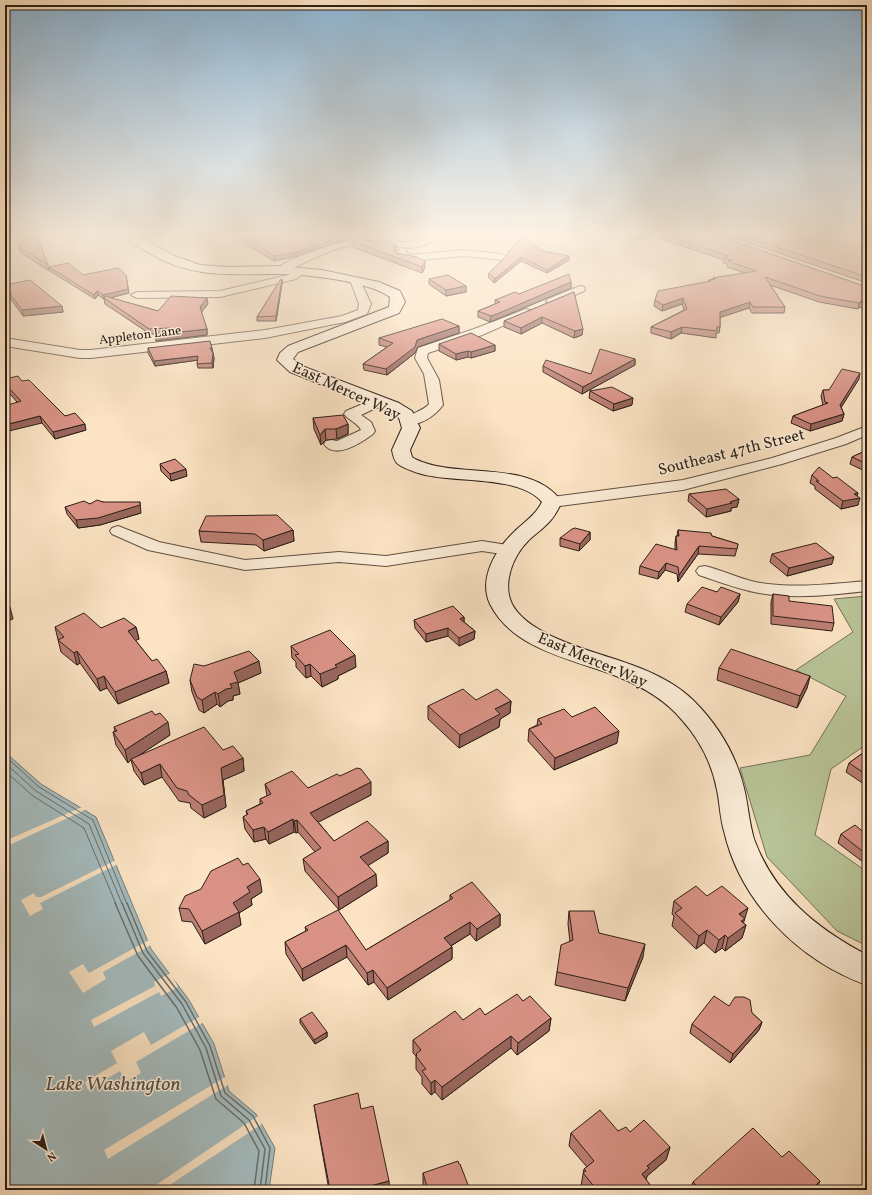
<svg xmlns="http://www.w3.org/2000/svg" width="872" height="1195" font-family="Vollkorn,serif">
<rect width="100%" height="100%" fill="#fbe3c3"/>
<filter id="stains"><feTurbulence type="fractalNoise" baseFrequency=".005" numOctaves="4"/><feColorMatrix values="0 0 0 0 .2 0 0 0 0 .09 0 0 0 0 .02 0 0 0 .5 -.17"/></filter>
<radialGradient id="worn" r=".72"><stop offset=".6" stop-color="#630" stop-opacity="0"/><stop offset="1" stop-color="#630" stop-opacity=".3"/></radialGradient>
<!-- green -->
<path fill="#b9c598" stroke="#737258" d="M867,596V744L831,769L815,835L867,872V946L837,931L767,857L740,768L810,755L846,696L796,670L853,632L834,599Z"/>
<!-- water -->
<path fill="#a4bbbe" stroke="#747d7b" d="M5,752L41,784L96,817L151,949L189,1000L214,1044L229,1091L256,1114L275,1148L269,1190H5Z"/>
<!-- pier -->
<path fill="#fbe3c3" d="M82,807L87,809L5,847V841Z
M116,860L118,864L40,903L43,909L30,916L21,900L34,893L36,897H41Z
M149,940L151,945L103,972L106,979L83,993L69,972L83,964L89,973Z
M171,973L178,987L161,996L159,992L94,1027L91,1020L155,986L154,982Z
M201,1016L204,1022L136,1062L141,1073L126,1082L120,1071L88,1090L85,1082L117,1063L111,1051L144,1032L151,1045Z
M225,1077L228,1085L108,1159L104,1150Z
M258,1116L262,1124L171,1184L173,1190H155L153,1187Z"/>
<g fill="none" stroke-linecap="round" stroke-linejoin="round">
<!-- shore-far1 -->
<path stroke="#686d6a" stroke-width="1" d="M5,756L39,787L93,820L127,904
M5,763L36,791L89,824L122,904
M5,771L33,796L84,828L116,904"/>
<!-- shore -->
<path stroke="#686d6a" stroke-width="1.5" d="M115,903L138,956L177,1008L200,1050L216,1099L244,1123L259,1151L254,1190
M122,903L143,953L182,1004L206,1048L221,1096L249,1120L265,1149L260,1190
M127,903L147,951L186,1002L210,1046L225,1093L253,1116L270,1148L265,1190"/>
<!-- street casing -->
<g stroke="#605042" stroke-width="2">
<path id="street" d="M422,235H433L435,238C420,256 383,243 363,244C336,245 309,261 285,272L281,273L276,270C284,259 347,239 363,238C382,237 406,248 424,237Z
M402,248L406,249L407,251L406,253L412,255L463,250L502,254L507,257L502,260L463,256L412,261L397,257L395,252Z
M300,269L305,272L296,279L220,297L137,298L131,295L137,292L220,291L288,275Z
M355,277L360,280L371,304L367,314L345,322L265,338L91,358H80L5,346V338L80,350H91L265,330L342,316L358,310L359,304L350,280Z
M580,286L584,287L585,289L584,291L556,303L552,304L546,301L548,299Z
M526,309L530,310L532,312L530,314L482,335L428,353L427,358L439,380L443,405C435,416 419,427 405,424L403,421C409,413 422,412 429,404L424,374L415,358L418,348L474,329Z
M379,397L384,398L386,401L384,404L361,415L371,422L375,431L373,434C361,443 335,460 324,444L326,441L331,440L337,441L361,430C358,423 348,420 344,414L346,411Z
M867,426V435L846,444L782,464L683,490L552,507L546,505L544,502L546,499L552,497L683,480L772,458L836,438Z
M118,526L159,542L245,560L339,552L386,556L482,541L514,546L516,550L514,554L508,555L482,551L386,566L339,562L245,570L148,550L112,534L110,531L112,528Z
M705,566C722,570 738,578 755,582C792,589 831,584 867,581V591C830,595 791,600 754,592C735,588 717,581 699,575L696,571L699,567Z"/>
</g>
<!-- secondary casing -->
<g stroke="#2d1f17" stroke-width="2">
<path id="secondary" d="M124,235H138L172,255L200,265L229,267L280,266L322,270L379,282L400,291L405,302L399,313L298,352L293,359L302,366L399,403L412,411L420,428L410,450L412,457L415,459C458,480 531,458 562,502C558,509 555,516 550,521C543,529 535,534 528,541C513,556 502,583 512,604C530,638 598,652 632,665C654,673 677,684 694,701C718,725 736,755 744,788C748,804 749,822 754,839C774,894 816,928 867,955V985C799,961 740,902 724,831C720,818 720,804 717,790C712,764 700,740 682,720C665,699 641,686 616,676C573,659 513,650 490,604C478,579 496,549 514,532C524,522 535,516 542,502C518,474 452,484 418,473C412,471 403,468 398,464C394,461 393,455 392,450L402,428L399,418L387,411L290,372L277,360L280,353L288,346L389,307L390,297C377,288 361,285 345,281C323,277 300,274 278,274C230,274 193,279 149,253C141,248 130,243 124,235Z"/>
</g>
<!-- street -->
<use href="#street" fill="#fcedd8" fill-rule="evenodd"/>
<!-- secondary -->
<use href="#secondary" fill="#fcedd8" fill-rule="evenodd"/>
</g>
<!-- wall -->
<path fill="#bb7e72" stroke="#2d1f17" d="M265,235H368V237L343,240L297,256L274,261L245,244V239Z
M622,235H716L867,287V310L859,307L858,309L819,302L770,285L785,307L784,313H752L749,308L720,317V327L719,333H716V338L681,333L671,339L651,333V327L684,310L682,304L662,311L654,306L655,300L708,282L709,280L713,279V278L745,273L727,267V264L723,263L724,260L652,236L635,240Z
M725,235H867V283Z
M352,241L396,249L395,250L396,253L425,267L422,273L352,247Z
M22,242L48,265L49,271L20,252L18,246Z
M542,251L569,260L547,273L521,261L494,283L488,277L489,273L508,254Z
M49,267L83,275L129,293L110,298L158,311L208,304L201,312L207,329V335L156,341L158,334H150L105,304L104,299L98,295L95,299L50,271Z
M282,279V284L276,321H257V317Z
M429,279L466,286V292L446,296L429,284Z
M571,282V288L496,320L490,322L478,317V311L495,304V300L519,294Z
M5,287L62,306L63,312L23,316L5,291Z
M574,292L582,335L574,338L542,323L521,334L504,327V321Z
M459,326V333L418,347L415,353L387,375L364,370L363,364L387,347L379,345V338Z
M439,344L495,345V351L471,358L468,357L456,360L439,351Z
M148,348H212L214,358L213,368H198L197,364L198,360L155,366L148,353Z
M635,359V365L582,394L543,372V366L591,374Z
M5,379L22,381L65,416L86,430L55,439L42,423L17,402L5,388Z
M859,379L841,407L844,414L842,421L810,431L791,423L793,416L823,405L821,396L823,390H829Z
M590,391L632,405L613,411L589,398Z
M313,418L348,424V434L337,439L326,440L321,445L314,429Z
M867,450V472L850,464L852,457Z
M160,464L187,476L171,481L161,471Z
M812,475L833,478L858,493L857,496L858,505L841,509L815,489V486L810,483Z
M689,494L739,499L737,507L731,508V511L706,517L688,501Z
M103,502L141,513L100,525L78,528L67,514L65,507Z
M293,530L294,541L264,551L256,545L201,542L199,531Z
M678,530L712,536L738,544L735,556L698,554L678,582L677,574L665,570L658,579L639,574L640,566L675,550V543L676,536H677Z
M590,532V540L579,551L560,546V538Z
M772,554L832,564L787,576L770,562Z
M717,592L740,594L738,602L719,625L685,612L687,604Z
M773,594L789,601L834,623L832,631L771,624V602Z
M464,617V622L475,631L474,639L459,646L448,636L426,642L415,628L414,620Z
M55,627L101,628L136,627L139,639L135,640L152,661L166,671L169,683L118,704L107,688L100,691L80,663L77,665L61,652Z
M291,646L356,667L338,676V679L322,687L311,676L306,678L296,667V662L292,658Z
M204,666L261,673L238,683L240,694L233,696V700L228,701L220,707L217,704L204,713L199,710L192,692L190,680Z
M719,668L810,676L807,688L797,708L717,680Z
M476,700L511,701L510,713L500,719L499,727L459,748L428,719V706Z
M572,717L617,743L554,770L528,741L529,729L537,725L538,719Z
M114,727L170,735L138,756L223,750L243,758L244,771L223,780L226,807L204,818L191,808L190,803L179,801L162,777L144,785L134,771L131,760L128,763L116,745L113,732L115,731Z
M867,750V786L846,772L849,763Z
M340,776L371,795L318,822L334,841H388V853L368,865L377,886L339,910L305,871L303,859L315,852L298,832L296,833L294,832L269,844L266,839L254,842L245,829L243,817L247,815L246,811L260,804V799L267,796L265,784L308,788Z
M841,834L867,835V865L838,843Z
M262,892L251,899L252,905L239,913L241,925L205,944L192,922L182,921L179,908Z
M450,895L500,914V926L476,941L470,934L451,946L452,947V959L388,1000L374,982L368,985L347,957L303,981L286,954L285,942L306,931L305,927L366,950L450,900Z
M674,901L744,920L743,923L746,925L742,938L725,951L722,948L715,953L704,943L696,949L672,926L674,916L672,914Z
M569,911L599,933L643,957L625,1001L555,985L557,972L570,942L568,924Z
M523,1001L551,1018L549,1031L517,1055L511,1048L442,1100L435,1092L431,1095L422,1084V1077L416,1069V1056L413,1053V1040L463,1020L485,1015Z
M729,1006L752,1013L762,1022L759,1030L730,1063L690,1033L692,1024Z
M300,1019L327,1032V1037L315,1044L300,1023Z
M314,1105L361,1109L390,1190H329L316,1117Z
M618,1131L630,1132L670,1147L666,1160L647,1176L646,1180L654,1190H585L581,1186L584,1169L587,1167L569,1146L571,1133Z
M782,1157L816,1190H690L693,1182Z
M423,1173L470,1190H424L423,1186Z"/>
<!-- shaded-wall -->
<path fill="#98665d" stroke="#2d1f17" d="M347,235H368V237L343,240L297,256L274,261V256L343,236Z
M635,235H652L635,240Z
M396,244V249L394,252L393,246Z
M569,256V260L547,273V270Z
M521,257V261L494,283L495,279Z
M425,261V267L422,273V267Z
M126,275L129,293L105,299L104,298L103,299V295Z
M282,279V284L276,321V316Z
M571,282V288L490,322L491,316Z
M466,286V292L446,296V290Z
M97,291L98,295L95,299L94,295Z
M207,298L208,304L201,313L200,307Z
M683,298L682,304L662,311L663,305Z
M861,301L859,307L858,309L859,303Z
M750,302L749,308L719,318L720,312Z
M62,306L63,312L23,316L22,310Z
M542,317V323L521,334V328Z
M459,326V333L418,347L415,353L387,375L386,369L417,340Z
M682,327L681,333L671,339V332Z
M207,329V335L156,341L155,335Z
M583,329L582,335L574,338L575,331Z
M495,345V351L471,358V352Z
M468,351V357L456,360V354Z
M213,353L214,358L213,368L212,363Z
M198,356L199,360L155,366L154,361Z
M635,359V365L582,394L583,387Z
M860,373L859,379L839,411L840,405Z
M633,398L632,405L613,411L614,404Z
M844,414L842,421L810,431L811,424Z
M40,416L42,423L5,432V425Z
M85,424L86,430L55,439L53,432Z
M348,424V434L337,439L336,429Z
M325,429L326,440L321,445L320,435Z
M186,469L187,476L171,481L170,474Z
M858,493L856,499L860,498L858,505L841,509L843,501L854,494Z
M739,499L737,507L731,508V511L706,517L707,509L730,502Z
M140,502L141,513L100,525L78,528L76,520Z
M293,530L294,541L264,551L263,540Z
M590,532V540L579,551L580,544Z
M699,546L698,554L678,582L679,575Z
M834,557L832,564L787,576L789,568Z
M666,563L665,570L658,579L659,572Z
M740,594L738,602L719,625L721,617Z
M10,607L13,619L5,622V609Z
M464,617V625L460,619Z
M136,627L139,639L130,643L128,631Z
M448,628V636L426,642V634Z
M475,631L474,639L459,646V638Z
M77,651L80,663L77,665L74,653Z
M355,655L356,667L338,676V679L322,687L320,674L335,665Z
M259,661L261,673L238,683L240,694L233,696V700L228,701L220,707L218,694L226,689L230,684L234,672Z
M310,664L311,676L306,678L305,666Z
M166,671L169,683L118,704L115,692Z
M104,676L107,688L100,691L97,679Z
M810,676L807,688L797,708L800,696Z
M215,692L217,704L204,713L202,700Z
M511,701L510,713L500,719L499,727L459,748L460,735L495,709Z
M168,722L170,735L132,760L131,759V760L128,763L125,750Z
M619,731L617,743L554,770L555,758Z
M243,758L244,771L223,780L226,807L204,818L202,805L221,768Z
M160,764L162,777L144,785L141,773Z
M371,782V795L311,826L310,813Z
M293,819L294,832L269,844L268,832Z
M297,820L298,832L296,833L294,821Z
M264,827L266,839L254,842L253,830Z
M388,841V853L361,870L360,857Z
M376,874L377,886L339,910L338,897Z
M260,879L262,892L251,899L252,905L239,913L241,925L205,944L202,931L233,903L247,887Z
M748,908L742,928L746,925L742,938L725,951L728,938L739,914Z
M500,914V926L476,941L477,929Z
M470,922V934L444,950V938Z
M707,930L704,943L696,949L699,936Z
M725,935L722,948L715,953L719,940Z
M645,944L643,957L625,1001L628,988Z
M346,945L347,957L303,981L302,969Z
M452,947V959L388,1000L387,988Z
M373,970L374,982L368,985L367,973Z
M551,1018L549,1031L517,1055L518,1043Z
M762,1022L759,1030L730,1063L733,1054Z
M327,1032V1037L315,1044L314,1040Z
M511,1036V1048L442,1100V1087Z
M435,1080V1092L431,1095V1083Z
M670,1147L666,1160L647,1176L646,1180L642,1174L647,1166Z
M389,1181L390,1190H355Z
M820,1181L816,1190H811Z"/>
<!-- building -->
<path fill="#d99285" stroke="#2d1f17" d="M23,235H36L48,265L18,246L22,242Z
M265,235H347L343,236L297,252L274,256L245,239Z
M667,235H716L867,287V303L861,301L859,303L820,296L765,277L785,307H753L750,302L720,312V327H717V331L682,327L671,332L651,327L687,309L683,298L663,305L655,300L658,291L711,281L709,280L715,279L713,278L756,271L728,261L732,260L724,258L729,256Z
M741,235H867V277Z
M523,236L542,251L569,256L547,270L521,257L495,279L489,273L508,254V252Z
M363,240L394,243L396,244L393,246L396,253L417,257L425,261L422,267L352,241Z
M68,263L83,275L118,268L126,275L128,289L103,295L97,291L94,295L49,267Z
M569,274L571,282L497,314L491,316L478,311L500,302L495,300L515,292L519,294Z
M448,275L466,286L446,290L429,279Z
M282,279L276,316L257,317L280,280Z
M30,280L62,306L22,310L5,287V285Z
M574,292L583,329L575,331L542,317L521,328L504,321Z
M105,296L158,311L171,296L207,298L200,307L207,329L155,335L170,328L149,329L104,298Z
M442,319L459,326L417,340L415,347L386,369L363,364L393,343L379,338Z
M471,333L495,345L471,352L468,351L456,354L439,344Z
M210,341L212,348H210L213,353L212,363L197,364L198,356L154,361L148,348Z
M600,349L635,359L583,387L543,366L546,360L591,374Z
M842,369L860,373L840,405L844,414L811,424L793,416L828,403L825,402L823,390H829Z
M18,376L22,381L29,380L65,416L75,413L85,424L53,432L40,416L5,425V406L21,401L5,384V379Z
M612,387L633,398L614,404L590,391Z
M343,415L348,424L336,429H325L320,435L313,418Z
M867,450V464L852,457Z
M175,459L186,469L170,474L160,464Z
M819,467L833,478L837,477L858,493L854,494L860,498L843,501L816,481H819L812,475Z
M726,489L739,499L730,502L732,503L707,509L689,494Z
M97,500L103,502H140V505L98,518L76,520L65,507L84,501L90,504Z
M277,515L293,530L263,540L255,534L199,531L206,516Z
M575,528L590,532L580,544L560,538L572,529Z
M678,530L711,533L712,536L738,544L737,549L699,546L679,575L678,567L666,563L659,572L640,566L656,544L677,550L676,536H679Z
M816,543L834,557L789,568L772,554Z
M702,587L717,592L721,587L740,594L721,617L687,604Z
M773,594L789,596V601L832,606L834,623L773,616Z
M5,600L10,607L5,609Z
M453,606L464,617L460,619L475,631L459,638L448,628L426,634L414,620Z
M84,613L101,628L124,618L136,627L128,631L152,661L157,659L166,671L115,692L104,676L97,679L77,651L74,653L58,640L64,637L55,627Z
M330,630L355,655L335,665L337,667L320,674L310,664L305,666L295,655L299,654L291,646Z
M731,649L810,676L800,696L719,668Z
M249,651L259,661L234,672L238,682L230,684L232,688L226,689L218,694L215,692L202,700L197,697L190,680L194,664L204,666Z
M463,689L476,700L497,689L511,701L495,709L500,714L460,735L428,706Z
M595,707L619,731L555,758L529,729L542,724L538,719L564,709L572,717Z
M152,711L155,715L160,713L168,722L125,750L113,732L117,731L114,727Z
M204,727L223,750L233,746L243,758L221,768L224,795L202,805L189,795L187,791L177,788L160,764L141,773L131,759Z
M867,750V775L849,763Z
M357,768L361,769L371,782L310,813L334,841L367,821L388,841L360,857L376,874L338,897L303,859L321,848L297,820L294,821L293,819L268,832L264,827L253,830L243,817L248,814L246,811L263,803L260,799L271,794L265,784L292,771L308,788L337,774L340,776Z
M855,825L867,835V855L841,834Z
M238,858L243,865L248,863L260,879L247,887L250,892L233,903L239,912L202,931L189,909L179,908L185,896L201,889L211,871Z
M472,882L500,914L477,929L470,922L444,938L452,947L387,988L373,970L367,973L346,945L302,969L285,942L308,930L305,927L338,910L366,950L453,898L450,895Z
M696,886L707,896L722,886L748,908L739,914L745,919L741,921L746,925L728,938L725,935L719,940L707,930L699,936L675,913L682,908L674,901Z
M569,911H594L599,933L645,944L628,988L557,972L561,945L573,940Z
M517,994L523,1001L530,996L551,1018L518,1043L511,1036L442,1087L435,1080L431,1083L422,1071L426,1069L416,1056L417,1055L416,1054L421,1050L413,1040L455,1011L463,1020L480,1008L485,1015Z
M714,996L729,1006L735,997H744L750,1000L752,1013L762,1022L733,1054L692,1024Z
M312,1012L327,1032L314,1040L300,1019Z
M358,1093L361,1109L373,1106L389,1181L355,1190H330L314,1105Z
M600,1110L618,1131L626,1127L630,1132L644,1120L670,1147L647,1166L649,1168L642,1174L654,1190H597L583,1173L586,1171L584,1169L594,1161L571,1133Z
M753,1128L782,1157L789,1151L820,1181L811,1190H700L693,1182Z
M458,1161L459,1164H460L470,1190H428L423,1173Z"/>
<!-- sky -->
<linearGradient id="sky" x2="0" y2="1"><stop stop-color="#8db7d7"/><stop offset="0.58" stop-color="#fdf2e4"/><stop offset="1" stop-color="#fdf2e4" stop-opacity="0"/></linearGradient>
<rect width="872" height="403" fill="url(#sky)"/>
<g text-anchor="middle" stroke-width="3" stroke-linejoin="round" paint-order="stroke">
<!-- far-street labels -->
<g font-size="13" fill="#2d1f17" stroke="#fcedd8">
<text transform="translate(140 334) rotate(-7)" y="5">Appleton Lane</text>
</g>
<!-- street labels -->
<g font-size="16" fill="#2d1f17" stroke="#fcedd8">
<text transform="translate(347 390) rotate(25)" y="6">East Mercer Way</text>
<text transform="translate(731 451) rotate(-14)" y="6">Southeast 47th Street</text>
<text transform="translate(593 659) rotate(23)" y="6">East Mercer Way</text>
</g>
<!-- near-water labels -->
<g font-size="20" font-style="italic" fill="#514e49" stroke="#fcedd8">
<text x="113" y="1090">Lake Washington</text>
</g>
</g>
<!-- margin -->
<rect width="872" height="1195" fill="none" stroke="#fbe3c3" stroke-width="20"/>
<rect x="6" y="6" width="860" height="1183" fill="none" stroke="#2d1f17" stroke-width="2"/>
<rect x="10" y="10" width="852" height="1175" fill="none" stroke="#2d1f17"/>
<!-- north arrow -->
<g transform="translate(46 1149) rotate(144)" stroke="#fcedd8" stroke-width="3" paint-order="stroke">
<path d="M0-3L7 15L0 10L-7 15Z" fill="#2d1f17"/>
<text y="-6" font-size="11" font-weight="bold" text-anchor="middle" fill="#2d1f17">N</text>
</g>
<rect width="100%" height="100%" filter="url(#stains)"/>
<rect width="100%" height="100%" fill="url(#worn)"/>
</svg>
